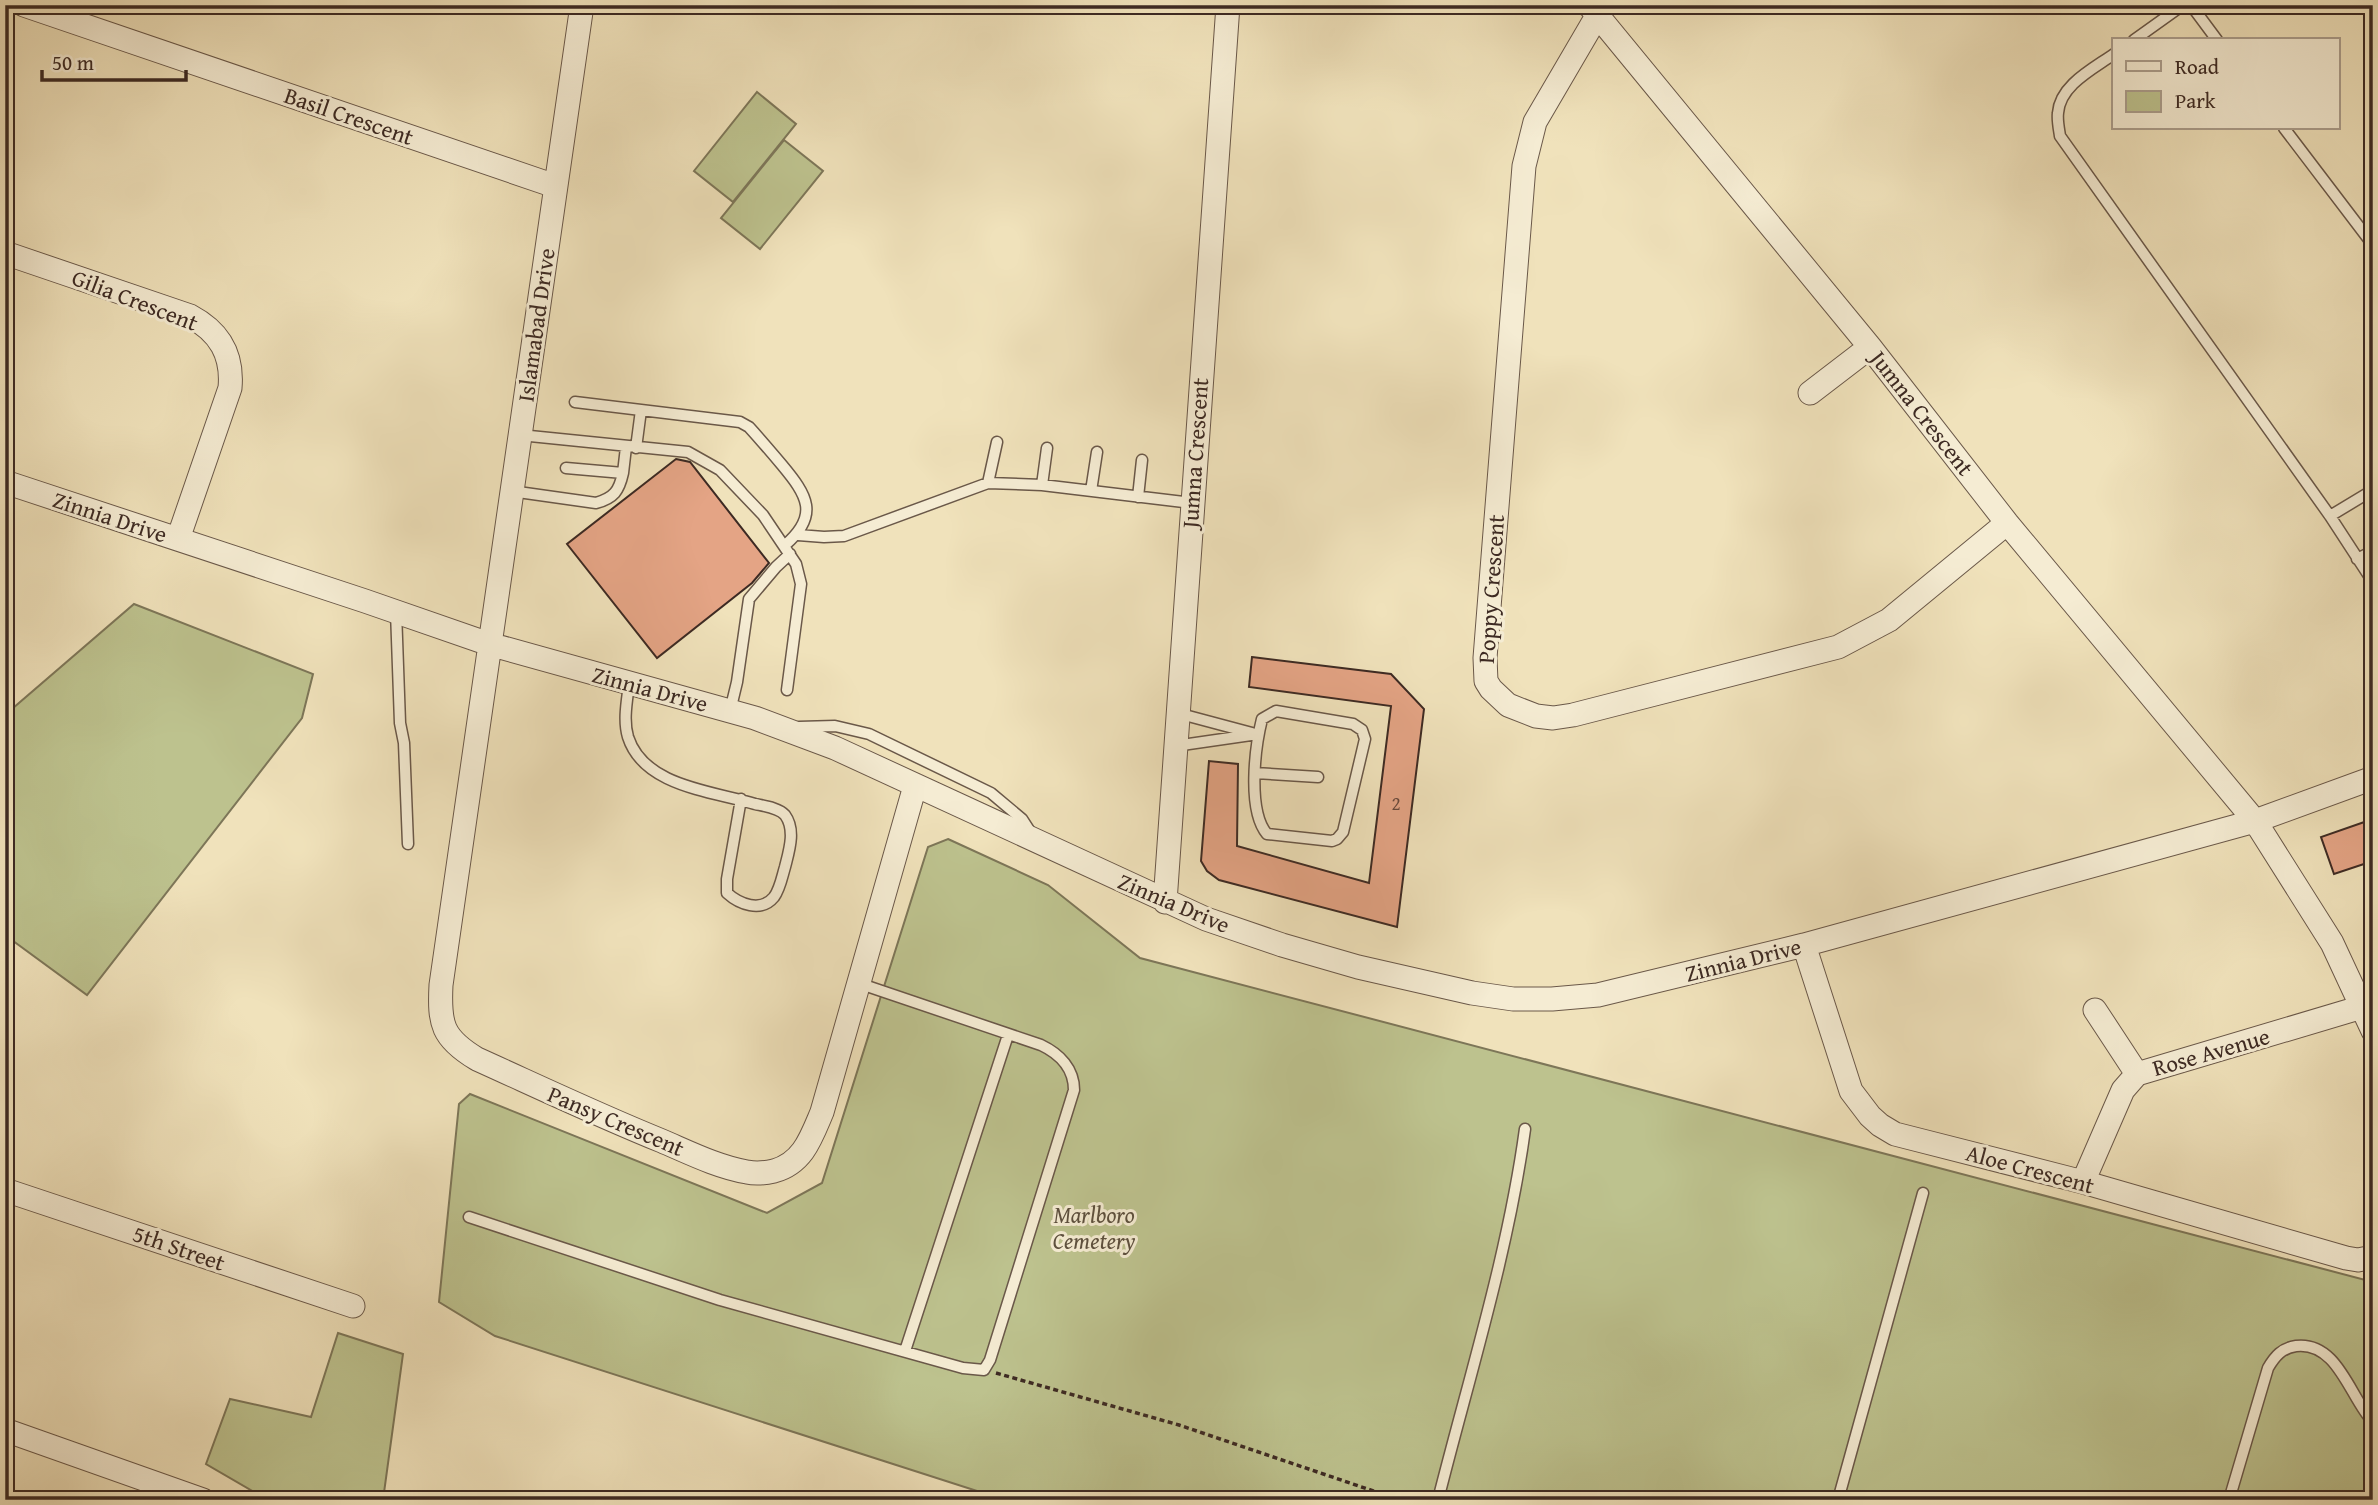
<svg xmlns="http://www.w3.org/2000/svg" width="2378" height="1505" font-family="'Gentium Book Plus',serif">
<rect width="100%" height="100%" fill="#f0e2bb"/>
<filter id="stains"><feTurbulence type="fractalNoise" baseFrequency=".00286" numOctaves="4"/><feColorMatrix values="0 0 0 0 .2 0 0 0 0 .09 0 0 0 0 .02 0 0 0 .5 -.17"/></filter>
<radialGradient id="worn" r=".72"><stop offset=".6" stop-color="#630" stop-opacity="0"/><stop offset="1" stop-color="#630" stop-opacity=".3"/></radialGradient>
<!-- green -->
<path fill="#bdc28e" stroke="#7d7658" stroke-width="2" d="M757,92L796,124L733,202L694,171Z
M784,140L823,171L760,249L721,218Z
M134,604L313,674L302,718L87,995L5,935V715Z
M948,839L1048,885L1140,958L2373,1282V1500H1005L495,1336L439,1302L459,1104L470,1094L767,1213L822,1183L928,847Z
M338,1333L403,1354L383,1500H268L206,1464L230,1399L311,1417Z"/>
<!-- building -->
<path fill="#e4a485" stroke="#3d2a23" stroke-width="2" d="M676,459L690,462L769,563L752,583L657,658L567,544Z
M1252,657L1391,674L1424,709L1397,927L1219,880L1207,871L1201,861L1209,761L1238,764L1237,846L1369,883L1391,706L1249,687Z
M2373,819V861L2334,874L2321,837Z"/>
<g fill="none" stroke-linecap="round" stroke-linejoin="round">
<!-- service casing -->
<g stroke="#6a5849" stroke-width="13">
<path id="service" d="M2191,5L2217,40
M2134,40L2183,5
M2114,54C2093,69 2060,85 2058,113C2057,120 2059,129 2060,136L2330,516
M2284,128L2373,245
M575,402L641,410L636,448
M641,410L740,422L749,427C760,439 771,452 782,465C807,495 820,515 785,545
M520,435L688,452L720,470L763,515L796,564L801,584L787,690
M566,468L623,473L626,447
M988,483L997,442
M1042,485L1047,448
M2373,490L2330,516L2373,582
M511,491L596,503C614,498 619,491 623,473
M1091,491L1097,452
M1138,497L1142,460
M798,535L824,537L844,536L988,483L1042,485L1192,503
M2357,559L2373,551
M396,611L400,723L404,743L408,844
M629,684C627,701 623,720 628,737C644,787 713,791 755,804C764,806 779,808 785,815C796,830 789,851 785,867C782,877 780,889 774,897C761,913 739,904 727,893V879L741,799
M730,711L737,682L749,599L776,567L790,554
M1276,711L1353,724L1362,730L1365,739L1343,832L1337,839L1332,841L1267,834C1247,810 1255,747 1262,719Z
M1177,713L1252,733
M799,727L835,726L869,734L991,793L1022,819L1031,833
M1175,746L1258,734
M1255,773L1318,777
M469,1217L720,1300L963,1368L984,1370L990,1360L1074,1090C1074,1069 1060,1054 1041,1045L858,983
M905,1351L1008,1035
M1438,1500C1469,1377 1508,1254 1525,1129
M1838,1500L1923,1193
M2229,1500L2268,1368C2275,1356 2282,1348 2296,1346C2338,1341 2350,1398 2373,1422"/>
</g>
<!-- minor casing -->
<g stroke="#6a5849" stroke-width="25">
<path id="minor" d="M24,5L555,186
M582,5L441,985C439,1024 442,1038 477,1059C539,1087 600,1116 662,1141C690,1153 718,1167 747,1172C756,1174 765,1173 774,1171C803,1163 811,1138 822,1112L915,786
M1589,5L1870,347L2007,523L2255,821L2332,943L2373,1031
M1597,16L1535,122L1524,166L1485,658L1486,681L1491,689L1508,705L1536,716L1553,718L1573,715L1838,647L1889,620L2007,523
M5,253L190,316C220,332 233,355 230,388L178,539
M1810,393L1870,347
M5,482L365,601L489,644L755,718L835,748L1206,919L1282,945L1358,967L1472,993L1513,999H1552L1598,995L1804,945L2255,821L2373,778
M1165,902L1228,5
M1804,945L1851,1091L1870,1116L1880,1125L1895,1134L2083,1182L2346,1258L2358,1260L2373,1257
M2095,1010L2137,1074
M2083,1182L2123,1090L2137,1074L2362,1007
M5,1190L353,1306
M5,1430L203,1500"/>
</g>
<!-- path -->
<path stroke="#3d2a23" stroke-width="3.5" stroke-dasharray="5 3.5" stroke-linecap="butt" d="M996,1373L1179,1425L1400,1500"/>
<!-- service -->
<use href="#service" stroke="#f5ecd3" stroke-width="10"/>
<!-- minor -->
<use href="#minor" stroke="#f5ecd3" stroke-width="23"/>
</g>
<g text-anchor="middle" stroke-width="6" stroke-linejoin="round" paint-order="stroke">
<!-- number labels -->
<g font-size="19" fill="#67483c">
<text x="1396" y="810">2</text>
</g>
<!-- street labels -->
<g font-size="23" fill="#3d2a23" stroke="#f5ecd3">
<text transform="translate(349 116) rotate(19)" y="8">Basil Crescent</text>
<text transform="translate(135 300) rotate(21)" y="8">Gilia Crescent</text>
<text transform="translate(536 325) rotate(-82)" y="8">Islamabad Drive</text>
<text transform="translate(1922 413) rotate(52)" y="8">Jumna Crescent</text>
<text transform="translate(1195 453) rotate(-86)" y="8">Jumna Crescent</text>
<text transform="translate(110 517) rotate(18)" y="8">Zinnia Drive</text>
<text transform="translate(1491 589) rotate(-86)" y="8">Poppy Crescent</text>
<text transform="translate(650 689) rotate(15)" y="8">Zinnia Drive</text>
<text transform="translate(1174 903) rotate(23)" y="8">Zinnia Drive</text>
<text transform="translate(1743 960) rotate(-14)" y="8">Zinnia Drive</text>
<text transform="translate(2211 1052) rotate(-16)" y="8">Rose Avenue</text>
<text transform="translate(616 1121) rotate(23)" y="8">Pansy Crescent</text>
<text transform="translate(2030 1169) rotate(15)" y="8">Aloe Crescent</text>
<text transform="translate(179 1248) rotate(19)" y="8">5th Street</text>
</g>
<!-- park labels -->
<g font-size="23" font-style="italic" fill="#5d503e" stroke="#f5ecd3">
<text x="1094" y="1223">Marlboro<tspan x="1094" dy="26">Cemetery</tspan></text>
</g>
</g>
<!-- margin -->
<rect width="2378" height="1505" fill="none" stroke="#f0e2bb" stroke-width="28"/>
<rect x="7" y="7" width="2364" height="1491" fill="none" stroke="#3d2a23" stroke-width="3.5"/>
<rect x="14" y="14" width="2350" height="1477" fill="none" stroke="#3d2a23" stroke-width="2"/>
<!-- legend -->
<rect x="2112" y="38" width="228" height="91" fill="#f5ecd3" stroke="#ab9e8d" stroke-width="2"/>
<rect x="2126" y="61" width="35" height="10" fill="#f5ecd3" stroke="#ab9e8d" stroke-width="2"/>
<text x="2175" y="74" font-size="21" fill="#3d2a23">Road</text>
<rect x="2126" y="91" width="35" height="21" fill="#bdc28e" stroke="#ab9e8d" stroke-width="2"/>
<text x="2175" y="108" font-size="21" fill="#3d2a23">Park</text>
<!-- scale -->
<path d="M42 70v10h144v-10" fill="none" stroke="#3d2a23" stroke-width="3.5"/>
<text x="52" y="70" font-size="21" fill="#3d2a23" stroke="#f5ecd3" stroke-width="5" paint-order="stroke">50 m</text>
<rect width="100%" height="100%" filter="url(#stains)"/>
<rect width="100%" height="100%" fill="url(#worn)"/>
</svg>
